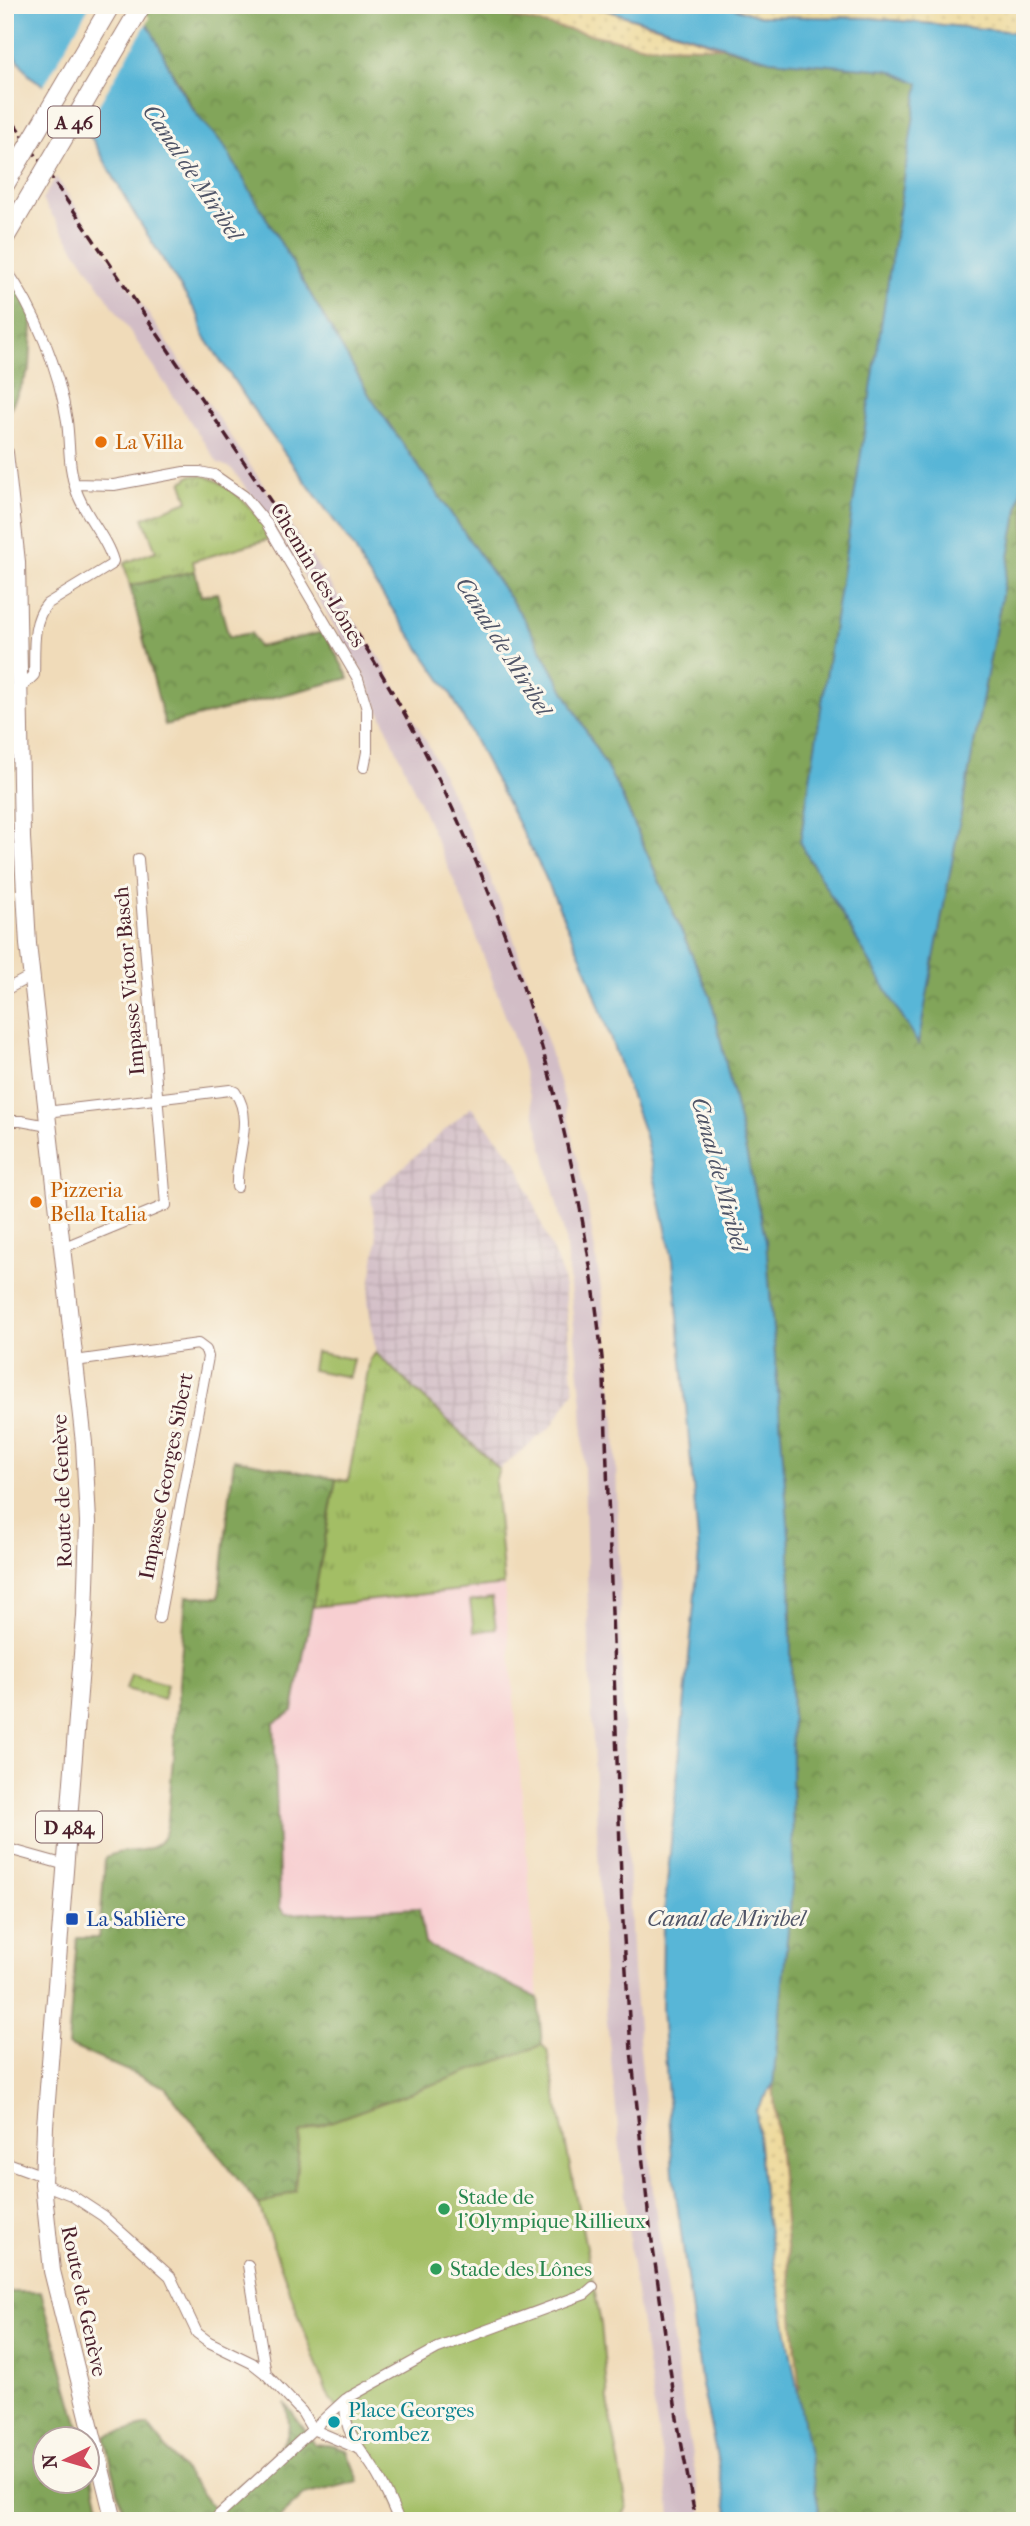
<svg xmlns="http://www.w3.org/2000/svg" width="1030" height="2526" font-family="'IM FELL French Canon',serif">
<defs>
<pattern id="industrial-grid" width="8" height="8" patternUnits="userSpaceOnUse" patternTransform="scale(1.75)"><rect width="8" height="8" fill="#d2bdc6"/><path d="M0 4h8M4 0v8" fill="none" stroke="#b6a2aa"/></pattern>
<pattern id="grass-tufts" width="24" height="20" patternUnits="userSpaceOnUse" patternTransform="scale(1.75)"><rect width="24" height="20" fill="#a3be65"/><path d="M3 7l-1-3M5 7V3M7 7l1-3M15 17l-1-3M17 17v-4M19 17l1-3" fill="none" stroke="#879a53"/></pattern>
<pattern id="forest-crowns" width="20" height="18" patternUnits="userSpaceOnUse" patternTransform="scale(1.75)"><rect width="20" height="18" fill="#82a55a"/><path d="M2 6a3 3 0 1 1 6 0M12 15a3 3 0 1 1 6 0" fill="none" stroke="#6c864b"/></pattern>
<pattern id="sand-dots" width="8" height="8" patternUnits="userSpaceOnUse" patternTransform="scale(1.75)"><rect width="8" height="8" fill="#eeda9e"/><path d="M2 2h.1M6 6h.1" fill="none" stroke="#cebb88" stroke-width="1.8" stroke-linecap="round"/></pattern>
<pattern id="park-crowns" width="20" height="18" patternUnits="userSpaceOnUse" patternTransform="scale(1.75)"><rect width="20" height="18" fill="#a3be65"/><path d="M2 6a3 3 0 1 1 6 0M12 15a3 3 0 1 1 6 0" fill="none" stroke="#879a53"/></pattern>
</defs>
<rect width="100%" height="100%" fill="#fbf7ec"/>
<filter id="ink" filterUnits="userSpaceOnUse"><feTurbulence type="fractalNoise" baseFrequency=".0143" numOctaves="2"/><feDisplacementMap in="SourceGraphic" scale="14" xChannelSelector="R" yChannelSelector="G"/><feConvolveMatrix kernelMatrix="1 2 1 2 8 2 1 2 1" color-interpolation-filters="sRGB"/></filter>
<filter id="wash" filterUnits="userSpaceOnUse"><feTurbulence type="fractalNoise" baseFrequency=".00686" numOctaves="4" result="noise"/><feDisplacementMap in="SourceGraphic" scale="28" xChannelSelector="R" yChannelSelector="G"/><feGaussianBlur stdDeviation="1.57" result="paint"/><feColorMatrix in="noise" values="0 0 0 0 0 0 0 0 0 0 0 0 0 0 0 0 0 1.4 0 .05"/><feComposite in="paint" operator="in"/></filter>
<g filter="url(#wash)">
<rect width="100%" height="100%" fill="#f0dbb9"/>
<!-- built -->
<path fill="#f7cfd1" d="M504,1585L513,1685L538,1998L425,1943L284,1914L280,1908L274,1723L293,1710L312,1607Z"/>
<!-- industrial -->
<path fill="url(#industrial-grid)" d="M471,1107L516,1161L563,1277L574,1391L552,1426L499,1469L376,1353L368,1301L377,1240L371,1195Z"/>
<!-- railway -->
<path fill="#d2bdc6" d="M56,177L379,657L430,748L483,860L509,925L539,1014L564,1098L587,1203L602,1295L615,1423L625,1794L633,1971L653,2191L678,2377L704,2521H672L633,2274L605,2002L590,1676L582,1405L565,1237L521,1059L468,913L363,673L268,517L231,468L218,463L42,200Z"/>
<!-- grass -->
<path fill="url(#grass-tufts)" stroke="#766e48" stroke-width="2" d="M191,475C196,476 203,475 208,477C230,484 264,516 269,539L193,561L195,571L130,586L124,563L156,551L143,518L188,501L182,483Z
M376,1353L499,1469L495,1482L504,1585L312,1607L336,1479L348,1481L370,1359Z
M1025,2315V2469L1008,2429Z"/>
<!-- forest -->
<path fill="url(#forest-crowns)" stroke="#666242" stroke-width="2" d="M134,5H456L645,46L722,47L770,60L889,70L920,83L800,843L918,1043L1025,471V2315L1008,2428L1025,2469V2521H821L797,2398L799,2385L773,2085L793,1876L790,1548L766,1241L711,998L619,790L524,619L371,398L223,144L198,117Z
M5,276L33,306L30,368L9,411L5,397Z
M195,571L201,596L217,593L229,637L251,633L258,647L324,632L349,678L165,725L130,586Z
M234,1459L336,1479L293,1711L274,1723L280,1908L285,1914L419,1908L425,1944L538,1998L542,2045L300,2133L295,2191L259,2206L165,2087L68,2045L77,1938H99L105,1860C116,1844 152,1860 164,1836C167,1831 167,1824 168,1819L186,1596L219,1597Z
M5,2292H41L82,2438H46V2480H88V2461L103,2521H5Z
M285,2403L315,2444L334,2446L347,2451L359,2481L304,2495L276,2521H125L105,2436L148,2425L213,2508C232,2491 277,2458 287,2436C291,2426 288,2413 285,2403Z"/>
<!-- sand -->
<path fill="url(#sand-dots)" stroke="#9c7c64" stroke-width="2" d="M456,5H590L722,47L645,46Z
M725,5H1025V33L871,18L758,16Z
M773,2085L799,2385L797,2398L764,2205L756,2110Z"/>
<!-- park -->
<path fill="url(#park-crowns)" stroke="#766e48" stroke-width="2" d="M492,1598L496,1629L474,1632L470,1601Z"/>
<!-- pitch -->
<path fill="#a3be65" stroke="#766e48" stroke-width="2" d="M315,1352L353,1359L349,1377L312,1370Z
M131,1674L167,1684L163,1699L126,1689Z
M542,2045L547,2050L601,2324L608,2401L627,2507L620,2521H402L392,2489L327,2393L259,2206L295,2191L300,2133Z"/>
<!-- water -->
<path fill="#59b6d7" stroke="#526a81" stroke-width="2" d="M5,5H134C157,33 166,66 185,97C195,115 209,129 223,144L371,398L524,619L619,790L711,998L766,1241L790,1548L793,1877L773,2085L756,2110L764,2205L821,2521H730L701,2380L673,2173L662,2008L663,1925L699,1553L673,1260L645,1136L585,966L544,874L451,694L364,568L355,549L261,421L203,334L199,317L132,210L93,140L46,87L30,76L5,42Z
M590,5H725L758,16L871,18L1025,33V471L918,1044L800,843L919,83L889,70L770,60Z"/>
<!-- pier -->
<path fill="#f0dbb9" d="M90,5H139L150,18L82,133L42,89Z"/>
</g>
<g filter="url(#ink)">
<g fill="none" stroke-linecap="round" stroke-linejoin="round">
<!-- street casing -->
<g stroke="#9d7d72" stroke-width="12">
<path id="street" d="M5,268C36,312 59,369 67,421C70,445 68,466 76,490C84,515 106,536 113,561L111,565L47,604C31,622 35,652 34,675L19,690L5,691
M75,484L114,485L184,472H200L214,475L244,496L267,524L358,679L367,709V752L364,767
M5,990L31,976
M46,1112L230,1090L235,1092C255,1120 235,1155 237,1187
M5,1121H21L48,1126
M62,1248L166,1205L138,859
M75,1361L198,1344L206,1350L208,1357L159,1618
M5,1848L66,1865
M5,2162L43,2176
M43,2184L71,2195L103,2216L170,2276L197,2333L209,2342L252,2363L266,2374L302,2412L312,2429
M248,2265L266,2374
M349,2397C336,2425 362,2449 375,2471C385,2487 392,2504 399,2521
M312,2429L359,2449
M216,2521L218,2516L346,2399L438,2348L585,2294L593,2287"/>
</g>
<!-- primary casing -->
<g stroke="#9d7d72" stroke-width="18">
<path id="primary" d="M5,453L17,562L22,838L28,944L84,1443L88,1522L85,1616L45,2126L43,2184L52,2271L114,2521"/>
</g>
<!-- street -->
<use href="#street" stroke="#fff" stroke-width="10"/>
<!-- primary -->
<use href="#primary" stroke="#fff" stroke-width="16"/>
<!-- rail -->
<path stroke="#4a1f2b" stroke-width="3.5" stroke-dasharray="10 5" stroke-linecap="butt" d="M5,110C83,224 161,339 238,453C314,565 392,678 449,801C535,984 585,1177 604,1378L622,1906L631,2050L649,2220L678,2425L696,2521"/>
<!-- highway-bridge casing -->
<g stroke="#9d7d72" stroke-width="20" stroke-linecap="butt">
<path id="highway-bridge" d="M5,185L111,5
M5,238L142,5"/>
</g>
<!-- highway-bridge -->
<use href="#highway-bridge" stroke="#fff" stroke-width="18"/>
</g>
</g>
<!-- markers -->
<g fill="#e8710a" stroke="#fbf7ec" stroke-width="2.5">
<circle cx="101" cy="442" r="7"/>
<circle cx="36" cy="1202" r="7"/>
</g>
<rect fill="#1a4fb4" stroke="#fbf7ec" stroke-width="2.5" x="65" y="1912" width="14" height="14" rx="3.5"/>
<g fill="#2e9e5b" stroke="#fbf7ec" stroke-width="2.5">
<circle cx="444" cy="2209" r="7"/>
<circle cx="436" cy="2269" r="7"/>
</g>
<circle fill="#0f9aa8" stroke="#fbf7ec" stroke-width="2.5" cx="334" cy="2422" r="7"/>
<g text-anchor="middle" stroke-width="6" stroke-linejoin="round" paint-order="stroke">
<!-- shield labels -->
<g fill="#fbf7ec" stroke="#7f6065" stroke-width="2">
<rect x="48" y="106.5" width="52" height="31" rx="5"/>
<rect x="36" y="1811.5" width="66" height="31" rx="5"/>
</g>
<g font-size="19" font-weight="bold" fill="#4a1f2b">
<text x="74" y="129">A 46</text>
<text x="69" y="1834">D 484</text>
</g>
<!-- food labels -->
<g font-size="21" fill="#c56008" stroke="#fbf7ec" text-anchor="start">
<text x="115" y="449">La Villa</text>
<text x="50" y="1197">Pizzeria<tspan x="50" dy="24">Bella Italia</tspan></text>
</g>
<!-- street labels -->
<g font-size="21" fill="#4a1f2b" stroke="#fbf7ec">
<text transform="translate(318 575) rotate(59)" y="7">Chemin des Lônes</text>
<text transform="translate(129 981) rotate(-95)" y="7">Impasse Victor Basch</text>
<text transform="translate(166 1476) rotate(-79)" y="7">Impasse Georges Sibert</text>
<text transform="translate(62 1491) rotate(-92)" y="7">Route de Genève</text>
<text transform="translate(84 2301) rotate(78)" y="7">Route de Genève</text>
</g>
<!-- transit labels -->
<g font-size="21" fill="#164399" stroke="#fbf7ec" text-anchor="start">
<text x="86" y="1926">La Sablière</text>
</g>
<!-- leisure labels -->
<g font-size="21" fill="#27864d" stroke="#fbf7ec" text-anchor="start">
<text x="458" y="2204">Stade de<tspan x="458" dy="24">l'Olympique Rillieux</tspan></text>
<text x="450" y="2276">Stade des Lônes</text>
</g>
<!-- culture labels -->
<g font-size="21" fill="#0d838f" stroke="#fbf7ec" text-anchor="start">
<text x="348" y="2417">Place Georges<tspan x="348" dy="24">Crombez</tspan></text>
</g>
<!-- water labels -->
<g font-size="23" font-style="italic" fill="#4f5467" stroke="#fbf7ec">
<text transform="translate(193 172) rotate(56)" y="8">Canal de Miribel</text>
<text transform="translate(504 646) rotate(58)" y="8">Canal de Miribel</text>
<text transform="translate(720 1174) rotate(75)" y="8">Canal de Miribel</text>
<text x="726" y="1926">Canal de Miribel</text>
</g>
</g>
<!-- margin -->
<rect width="1030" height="2526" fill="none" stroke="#fbf7ec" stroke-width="28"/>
<!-- north arrow -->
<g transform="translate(66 2460) rotate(265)"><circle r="33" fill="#fbf7ec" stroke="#b4a19f" stroke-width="2"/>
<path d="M0-5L12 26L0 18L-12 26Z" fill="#d1495b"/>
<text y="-10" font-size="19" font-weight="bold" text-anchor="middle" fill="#4a1f2b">N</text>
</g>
</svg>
